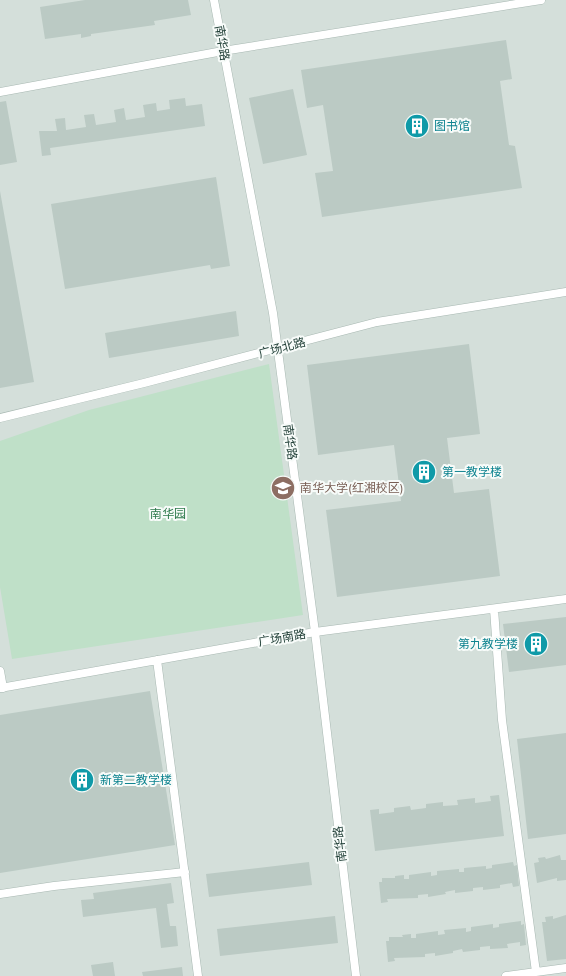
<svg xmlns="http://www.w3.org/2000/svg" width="566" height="976" font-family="Mulish,'Noto Sans SC',sans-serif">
<rect width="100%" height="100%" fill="#e6efeb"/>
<!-- built -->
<path fill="#d4dfda" d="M0,0H566V976H0Z"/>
<!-- green -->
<path fill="#bfe0c8" d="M269,364L303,615L12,659L0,587V441L89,410Z"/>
<!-- building -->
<path fill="#bbcac4" d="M85,0H188L191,15L154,21L155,25L91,34V36L81,38V34L45,39L40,7Z
M506,40L512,79L500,81L509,145L515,146L522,188L322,217L315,173L333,171L323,105L307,108L301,70Z
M293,89L307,155L263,164L249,98Z
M185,98L186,106L202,104L205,126L50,148L51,155L42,156L39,131H57L55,119L65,118L66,130L86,127L84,115L94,114L96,125L116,122L114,110L124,108L126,120L145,117L143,105L156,103L157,111L170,109L169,100Z
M6,101L17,162L0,165V102Z
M216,177L230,266L211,269L210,265L65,289L51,204Z
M0,191L34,382L0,388Z
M236,311L239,336L109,358L105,333Z
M469,344L480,434L447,438L454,493L489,489L500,576L337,597L326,510L401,501L394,445L318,455L307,365Z
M566,617V665L509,672L503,624Z
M150,691L175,845L0,873V715Z
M566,733V834L528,839L517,739Z
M499,795L504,836L375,851L370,810L379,809V814L394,812V808L410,806L411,810L426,808V804L443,802V806L458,805L457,800L475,798V803L491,801L490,796Z
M560,855L561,860H566V880L557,881V878L537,883L534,863L539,862L538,858L545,857L546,859Z
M309,862L312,885L209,897L206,874Z
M513,862L514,866L517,865L519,886L513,887L512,883L500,885V888L483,890V887L473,888V891L455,893V890L445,892L446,894L428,897V894L418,895V898L387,899L388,902L381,903L379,882H382V878H395V876L404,875V879H409V875L431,872V876L437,875V871L459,869V872H464V868L486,866V869L492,868V865Z
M171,883L174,903L167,904L170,926H176L178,946L161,948L156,908L83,917L81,900L94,899L93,893Z
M566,915V959L547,961L542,922H546L545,917L553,916V919Z
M335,916L338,943L220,956L217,929Z
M521,921V925L524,924L526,945L520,946V942L507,944L508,948L490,949V946L480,947V950L463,952L462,949L453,951V953L435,956V953L425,954V957L394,958L395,961L388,962L386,941H389V937H403L402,935L411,934V938H416V934L438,931V935L445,934L444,930L466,928V932L471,931V927L493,924V928L499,927V924Z
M113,962L115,976H93L91,965Z
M182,967L183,976H143L142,972Z"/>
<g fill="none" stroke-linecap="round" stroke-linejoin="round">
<!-- lane casing -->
<g stroke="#a8b8b2" stroke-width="9">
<path id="lane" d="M214,0L273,313L315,632L356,976
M0,92L223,51L541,0
M0,418L144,383L377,322L566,292
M494,609L502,720L536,972
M157,660L198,976
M0,671L3,688
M0,688L315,632L566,599
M0,894L54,886L185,872
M506,976L566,968"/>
</g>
<!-- lane -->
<use href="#lane" stroke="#fff" stroke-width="8"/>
</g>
<!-- icons -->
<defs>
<g id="building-disc" transform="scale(1.25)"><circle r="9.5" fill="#0f9aa8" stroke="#f7fbf9"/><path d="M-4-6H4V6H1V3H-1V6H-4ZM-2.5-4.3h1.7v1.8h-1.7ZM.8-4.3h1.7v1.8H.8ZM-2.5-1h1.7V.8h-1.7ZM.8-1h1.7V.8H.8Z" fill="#fff"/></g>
<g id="university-disc" transform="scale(1.25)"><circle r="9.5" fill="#8d6e63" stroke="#f7fbf9"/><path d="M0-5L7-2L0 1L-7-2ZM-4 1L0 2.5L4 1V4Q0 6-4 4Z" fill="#fff"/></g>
</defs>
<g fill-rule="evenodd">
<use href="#building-disc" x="417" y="126"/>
<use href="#building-disc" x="424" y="472"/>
<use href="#university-disc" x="283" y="488"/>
<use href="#building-disc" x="536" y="644"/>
<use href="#building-disc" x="82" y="780"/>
</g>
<g text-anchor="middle" stroke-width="4" stroke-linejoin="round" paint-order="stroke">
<!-- street labels -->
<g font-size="12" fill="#24423a" stroke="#f7fbf9">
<text transform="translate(222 43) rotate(80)" y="4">南华路</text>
<text transform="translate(282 348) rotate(-15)" y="4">广场北路</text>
<text transform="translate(290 442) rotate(82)" y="4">南华路</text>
<text transform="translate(282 638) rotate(-10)" y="4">广场南路</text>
<text transform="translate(340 844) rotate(-97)" y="4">南华路</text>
</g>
<!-- culture labels -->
<g font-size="12" fill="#0d838f" stroke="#f7fbf9" text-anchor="start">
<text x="434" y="130">图书馆</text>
<text x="442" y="476">第一教学楼</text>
<text x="518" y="648" text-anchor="end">第九教学楼</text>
<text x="100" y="784">新第二教学楼</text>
</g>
<!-- education labels -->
<g font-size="12" fill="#785e54" stroke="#f7fbf9" text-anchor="start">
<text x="300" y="492">南华大学(红湘校区)</text>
</g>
<!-- park labels -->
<g font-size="12" fill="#2d7a4b" stroke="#f7fbf9">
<text x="168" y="518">南华园</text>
</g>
</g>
</svg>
